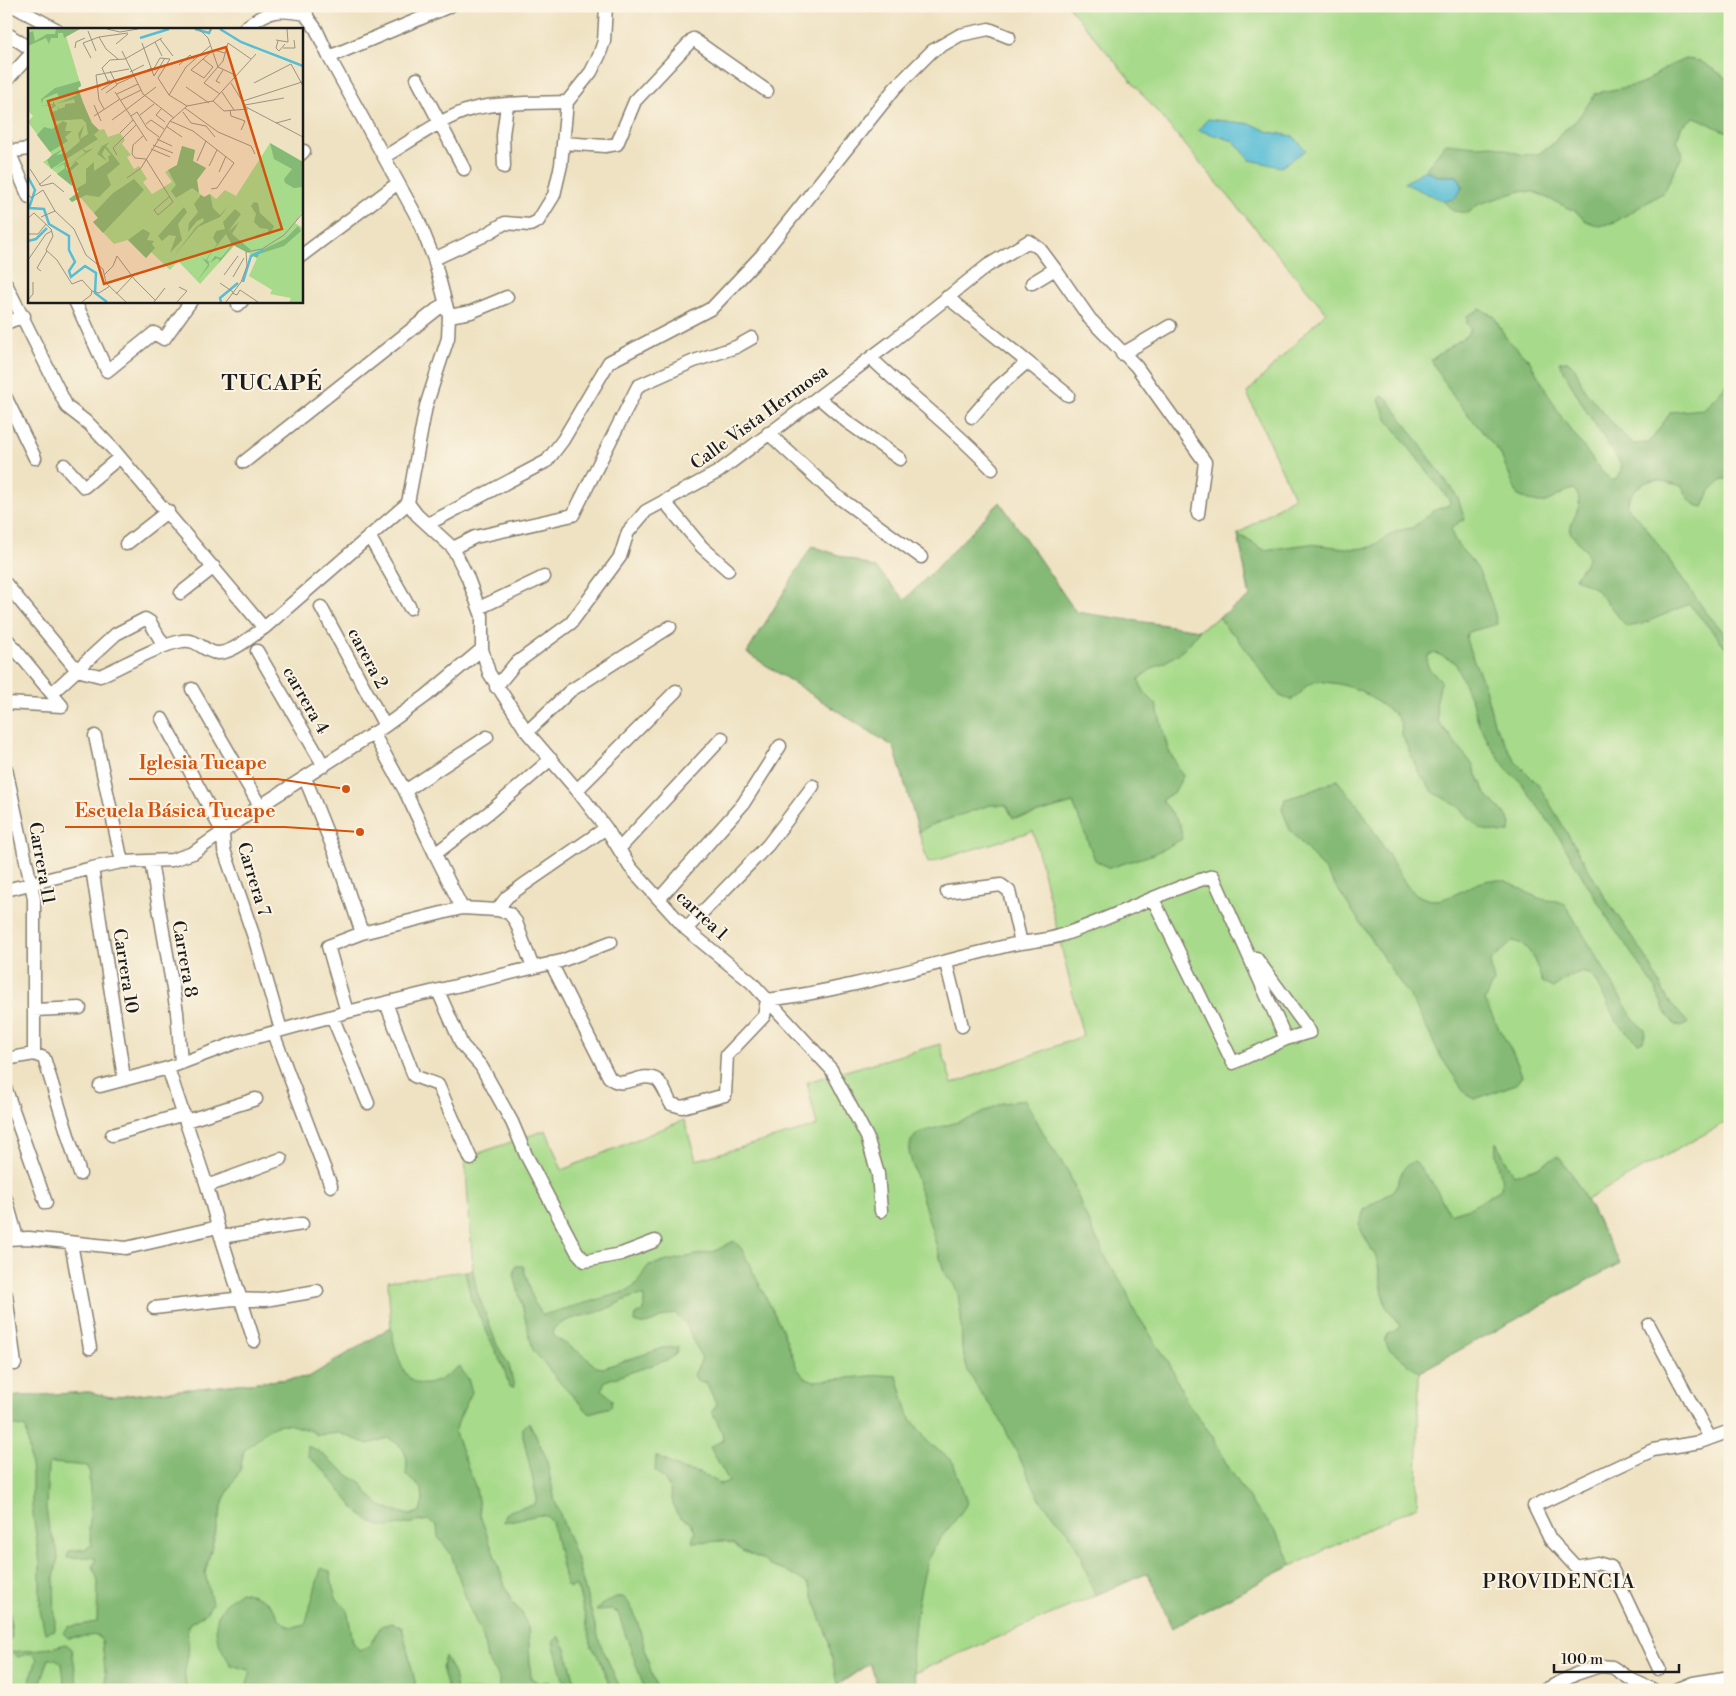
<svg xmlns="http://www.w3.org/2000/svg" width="1736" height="1696" font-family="'Libre Bodoni',serif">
<rect width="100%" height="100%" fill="#fcf5e5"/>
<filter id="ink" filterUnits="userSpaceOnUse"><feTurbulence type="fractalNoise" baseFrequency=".02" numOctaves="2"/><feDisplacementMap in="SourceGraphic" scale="10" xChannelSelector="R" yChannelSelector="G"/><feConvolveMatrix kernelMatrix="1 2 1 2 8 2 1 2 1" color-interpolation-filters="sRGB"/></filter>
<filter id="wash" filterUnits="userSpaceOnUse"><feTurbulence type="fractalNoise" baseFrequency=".0096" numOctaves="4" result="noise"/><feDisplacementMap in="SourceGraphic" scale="20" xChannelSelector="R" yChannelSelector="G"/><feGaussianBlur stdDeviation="1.12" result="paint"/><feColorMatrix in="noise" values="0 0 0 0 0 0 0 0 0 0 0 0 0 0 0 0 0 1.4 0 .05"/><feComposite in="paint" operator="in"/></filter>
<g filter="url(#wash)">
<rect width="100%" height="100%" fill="#efe2c2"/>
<!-- green -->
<path fill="#a7da8a" stroke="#627b53" d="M1068,6H1730V1120L1586,1200L1620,1263L1419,1372L1417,1506L1275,1574L1172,1628L1148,1573L914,1673L920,1690H879L870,1663L831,1690H6V1397L89,1392L110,1397L309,1377L391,1327L388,1281L473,1270L465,1158L546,1130L562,1170L684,1120L696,1160L817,1126L807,1082L940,1044L952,1084L1083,1036L1033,831L928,863L894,747L747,653L812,546L876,568L905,600L1000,502L1076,613L1199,630L1250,598L1238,534L1294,497L1247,393L1326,312Z"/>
<!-- forest -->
<path fill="#85ba76" stroke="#506b49" d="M1685,59L1700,61L1730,80V132C1716,130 1708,121 1694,117L1681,127L1677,141L1683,154L1664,192L1615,222L1600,226L1586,221L1575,211L1534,192L1520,191L1479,204L1468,213L1453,211L1443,201L1454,198L1463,187L1457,176H1437L1425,170L1446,143L1476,146L1492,145L1523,155L1538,154L1553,144L1563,131L1576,121L1596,93L1642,84L1669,66Z
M1480,309L1494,316L1506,338L1529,360L1562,418L1601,471L1612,481C1620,477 1622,473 1621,464L1585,409L1559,362L1567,361C1580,369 1578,381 1587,393C1598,406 1621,435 1634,444L1649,443L1671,412L1704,409L1730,381V479H1722L1710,491L1703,507C1689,505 1688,496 1682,486C1674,484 1665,481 1658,480C1643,479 1629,493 1626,506L1645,526L1706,612C1716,624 1730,635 1730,652L1689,604L1642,624L1627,627L1596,589L1575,578L1588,559L1586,551L1570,532C1571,516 1588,503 1573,489C1561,492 1551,503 1538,503C1532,502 1524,498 1518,496L1500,453L1455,399L1431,360L1467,335L1471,329L1467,323V316Z
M1382,396L1387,398L1458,498L1465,520L1460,521L1451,529C1454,546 1468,554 1477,568C1483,578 1496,613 1497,624L1468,632L1466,638L1469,649L1484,684L1494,723L1515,761L1537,783L1546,797L1606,899L1646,957L1668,1000L1688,1023L1681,1027L1674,1024L1665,1011L1653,984L1613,927L1554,829L1519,780L1508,771L1491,746L1479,725L1473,704L1455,662L1435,653L1428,656C1424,670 1434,671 1441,681L1436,705L1438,721L1472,764L1486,794L1507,816L1511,823L1510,832L1502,833L1480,829L1459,807L1433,792L1418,771L1402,735L1401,724L1396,715L1360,690L1339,684L1317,681L1306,686L1299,695L1290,700L1280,696L1236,636L1228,630L1219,617L1250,597L1238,534L1264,550L1309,544L1355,549L1371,547L1397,531L1412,528L1435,510L1449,505L1450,501L1387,419L1379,400Z
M1000,502L1076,612L1199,630C1193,639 1187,648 1178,654C1164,664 1152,666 1138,680L1145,693L1156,704L1168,749L1183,776L1175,791L1162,800L1180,824L1182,839L1154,854L1109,868L1095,860L1073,803L1028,816L1013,818L1006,805H990L931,825L919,832L894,747L747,653L812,546L876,568L905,600Z
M1337,780L1358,805L1407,886C1442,922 1465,876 1500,880C1515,882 1526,894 1539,898C1552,903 1556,897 1567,907L1634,1020L1646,1031L1643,1041L1638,1043L1616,1021L1597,982L1590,974L1580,972L1570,976L1553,988L1543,983C1536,967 1533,945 1513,941L1490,962L1494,982L1485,1000C1495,1027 1514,1048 1522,1076L1516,1084L1475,1099L1466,1094L1441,1057L1415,1005L1327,873L1290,830L1282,809L1285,799L1306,793Z
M1025,1100L1051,1146L1069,1173L1084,1212L1108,1262L1126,1290L1134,1310L1169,1363L1187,1402L1213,1437L1227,1465L1251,1502L1272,1527L1283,1544L1292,1565L1172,1628L1148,1573L1095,1595L1079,1552L1069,1532L1041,1501L999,1417L979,1391L968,1371L962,1350L961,1316L958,1294L953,1283L945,1275L909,1153L911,1141L918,1133L972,1118L1002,1103Z
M1496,1142L1514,1175L1536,1168L1558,1156L1572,1174L1620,1263L1419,1372L1389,1349L1385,1341L1388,1334L1395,1331L1400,1326L1385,1305L1377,1259L1362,1232L1359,1225L1364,1210C1372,1203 1383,1199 1391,1192C1403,1182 1397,1166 1415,1162L1436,1188L1449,1214L1472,1207L1501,1189C1504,1173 1493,1159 1496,1142Z
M734,1241L741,1248L782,1329L797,1368L804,1377L814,1381L881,1375L897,1376L909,1416L928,1442L953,1462L967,1503C957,1521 940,1535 931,1553C921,1573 910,1645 913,1667C914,1675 917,1683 920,1690H879L870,1663L837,1685L828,1638L809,1585L791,1573L770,1566L762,1559L742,1551L734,1544L724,1541L692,1542L695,1531L690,1522C672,1516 674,1505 670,1490C669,1483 660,1476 655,1471L656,1456L684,1470L700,1473L721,1484L729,1481L710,1447L723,1440L722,1432L712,1411L717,1405L706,1382H698L694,1375L702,1359L686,1324L675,1313C660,1315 649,1329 634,1322L636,1315L644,1311V1296C631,1294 617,1305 604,1310C588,1316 566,1317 553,1329V1336L585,1356L596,1367L603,1368L663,1348L678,1347L676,1354L670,1359L605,1381L602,1389L612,1400L611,1407L589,1413L562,1385L533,1350L514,1274L516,1266H523L534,1302L543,1315L628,1291C640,1283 640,1276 649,1265L715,1251Z
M473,1270L477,1292L497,1345L509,1365L514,1387H509L505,1371L471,1298L465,1272Z
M391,1327C399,1372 412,1407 459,1366L468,1379L472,1392L459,1419L455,1433L476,1489L481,1518L506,1588L512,1602L522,1613L528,1628L531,1678L539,1683L549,1681L551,1690H499V1678L487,1659L483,1637L469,1607L451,1554L438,1537L437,1526L428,1520L389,1527L379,1526L370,1521L353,1507L326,1472L309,1457L307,1446L317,1450L351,1477L361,1482L366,1491L380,1506L409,1515L420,1512L423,1501L422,1489L406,1475C408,1455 407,1448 388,1438L368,1444L339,1433L317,1435C309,1429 304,1429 295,1426C269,1418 263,1438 244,1450L240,1470L224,1499L205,1573L212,1604L206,1613L189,1624C185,1635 190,1644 188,1655C185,1672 183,1672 187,1690H107L102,1641L97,1635L68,1638L63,1633L68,1627L97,1622L98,1581L93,1566L96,1559L89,1557L67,1558L69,1551L85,1549L92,1545L89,1530L91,1504L89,1481L90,1474L88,1466L51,1463L48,1466L46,1507L49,1529L57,1548L58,1558L54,1578L55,1630L45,1633L40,1610V1563L32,1507V1473L26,1428L6,1424V1397L89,1392L110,1397L309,1377Z
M529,1422L546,1457L555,1501L576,1557L600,1643L621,1690H611L600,1660L592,1647L579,1592L575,1585L569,1588L566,1584L552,1522L547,1516L540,1515L503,1522L505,1514L512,1510L534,1505L537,1498L523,1436V1428Z
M321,1568L331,1572C332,1588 334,1600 347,1609L353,1642L359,1650L369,1646L381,1626L392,1623L402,1627L417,1690H245L251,1671L231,1665C212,1636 207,1614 240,1592C251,1594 261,1596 269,1604C282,1618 280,1632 305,1625Z
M6,1580L12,1636L7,1645L6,1643Z
M616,1597H623C641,1610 646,1668 658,1690H645L618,1613L611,1610L596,1611L601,1605Z
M559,1636L566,1649L577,1690H566L553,1642Z
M66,1644L72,1649L78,1690H65L62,1664L56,1659H49L38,1690H27L37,1659L32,1653L18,1657L12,1652L51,1648Z
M445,1656L454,1674L457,1690H448L442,1667Z"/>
<!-- water -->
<path fill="#57bdd5" stroke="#3a6c78" d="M1208,119L1252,124L1269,132L1293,136L1306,150L1281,167L1250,160L1234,141L1198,130Z
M1425,170L1437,176H1457L1463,187L1454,199L1443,201L1404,183Z"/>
</g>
<g filter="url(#ink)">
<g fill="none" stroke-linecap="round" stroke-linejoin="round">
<!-- minor casing -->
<g stroke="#867f6f" stroke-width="15">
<path id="minor" d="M13,6L56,29
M299,6L316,29L329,57L418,219L434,259L449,316L448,338L426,406L408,503L417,515L453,548L467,576L482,616V649L489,673L527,732L577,790L606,828L630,867L657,897L686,929L751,982L831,1069L867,1137L878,1174L881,1211
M244,29C268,9 278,9 307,14
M6,33L29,48
M329,57L450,6
M417,79L464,169
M6,81L29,56
M563,143L605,146L617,144L635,101L693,39L767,91
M6,145L29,197
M6,152L29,149
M301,154L304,151
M384,157C410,142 443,117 472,109C502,102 536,103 567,102
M504,167L503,135L507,105
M301,256L398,183
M434,259L483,236L505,223L530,225L538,221L554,195L561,165L567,102L591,72L599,56L604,41L606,6
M1032,283L1055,269
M6,284L67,407L89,424L114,450L264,628L408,503
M947,297L1068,395
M75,301L107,371L154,333L164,339L191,301
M238,305L242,301
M449,316L471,312L507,297
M6,323L24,316
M1122,354L1170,326
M871,358C910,396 955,429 992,469
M818,397L846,421L900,459
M6,398L35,458
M972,417L997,388L1027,362
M768,433L834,494L921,557
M244,462L445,303
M64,465L84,487L120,457
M664,501L702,547L728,570
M428,524L547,461L563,440L609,362L712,308L762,255L895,88L932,51L960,35L989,29L1009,37
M369,536L410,608
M126,544L168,511
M453,548L475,537L573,515L638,386L694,361L736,347L752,338
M6,584L77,670L100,676C125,665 156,646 182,641C194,639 199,646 210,651C226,660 251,636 264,628
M181,593L214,567
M321,607L385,726
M479,608L544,577
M6,638L62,706
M257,651L324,766
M496,687L515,664L571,623L620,557L628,532L646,511L718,472L893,341L987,266L1029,241L1040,249L1055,269L1090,319L1136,366L1205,462L1198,514
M192,689L260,806
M53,692L116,634L145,619L150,622L164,646
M6,703L62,706
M162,719L223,833L224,850L255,940L281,1030
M527,732L570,691L670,627
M373,733L405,791L487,737
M95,736L122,862
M6,769L34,898V1054
M305,778L335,853L362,933
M577,790L676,691
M405,791L435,854
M619,849L722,738
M151,862L177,1012L181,1062
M92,868L124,1078
M6,890L92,868L122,862L172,860L193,853L260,806L385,726L426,696L482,649
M947,892L1001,885L1009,891L1021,943
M659,899L743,804L780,746
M462,908L435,854L492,810L551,759
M497,910L509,913L516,922L533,968
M686,929L768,845L813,786
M1256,958L1310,1032L1286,1039
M551,963L609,1077C623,1092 641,1070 657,1080C663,1084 667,1097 671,1104L682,1107L725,1095L727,1055L764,1016L767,1000C849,990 930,964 1010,945C1027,941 1046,941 1062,935C1114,918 1161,891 1213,876L1286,1039L1233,1063L1153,899
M946,963L962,1026
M438,991L462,1045L481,1066L512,1122L526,1155L577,1252L585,1261L621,1254L655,1241
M386,1003L414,1076L438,1085L471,1159
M34,1010L80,1008
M347,1012L328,946L362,933L462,908L497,910L507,897L522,886L606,828
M332,1016L368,1103
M273,1033L331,1186
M6,1059L34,1054L44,1058L80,1174
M168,1068L207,1186L218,1227L254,1341
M100,1086L168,1068L235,1043L347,1012L561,961L611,942
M6,1090L46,1203
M186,1121L256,1099
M112,1135L184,1114
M207,1186L281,1159
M6,1199L17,1238
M221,1237L302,1224
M6,1239L29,1238L126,1248L218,1227
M71,1243L90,1348
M6,1295L15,1364
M154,1308L234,1299L265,1300L317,1291
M1649,1325L1710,1438
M1659,1669L1611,1567L1597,1563L1576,1567L1550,1539L1534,1506L1653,1450L1700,1442L1730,1431
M1545,1690L1576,1674L1600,1666L1612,1667L1632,1680L1654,1690
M1676,1690L1693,1683L1730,1677"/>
</g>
<!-- minor -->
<use href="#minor" stroke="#fff" stroke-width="12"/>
</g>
</g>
<g text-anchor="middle" stroke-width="4" stroke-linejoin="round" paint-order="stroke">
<!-- street labels -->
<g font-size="18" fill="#1c1c1c" stroke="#fcf5e5">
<text transform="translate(759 417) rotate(-36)" y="6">Calle Vista Hermosa</text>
<text transform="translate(368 658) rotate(62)" y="6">carera 2</text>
<text transform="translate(306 700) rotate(60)" y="6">carrera 4</text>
<text transform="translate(42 863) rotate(80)" y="6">Carrera 11</text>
<text transform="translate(254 879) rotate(73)" y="6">Carrera 7</text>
<text transform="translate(702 915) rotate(43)" y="6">carrea 1</text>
<text transform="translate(185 959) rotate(80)" y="6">Carrera 8</text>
<text transform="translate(126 971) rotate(81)" y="6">Carrera 10</text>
</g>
<!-- quarter labels -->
<g font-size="20" letter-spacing="1" fill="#1c1c1c" stroke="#fcf5e5">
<text x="1559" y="1588">PROVIDENCIA</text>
</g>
<!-- district labels -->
<g font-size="22" font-weight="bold" letter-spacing="1" fill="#1c1c1c" stroke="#fcf5e5">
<text x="272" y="390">TUCAPÉ</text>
</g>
</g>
<!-- overview -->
<g transform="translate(28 28)">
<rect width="275" height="275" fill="#efe2c2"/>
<path d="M0,1H52L38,8L53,58L50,60L63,95L71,102L76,101L80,109L92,105L97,112L94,116L103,127L99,129L106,141L111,138L119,151L115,154L124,166L144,154L137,144L149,137L154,118L167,122L165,133L178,140L169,152L171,165L176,169L182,166L188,171L197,162L208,168L242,115L275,134V183L267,195L275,200V274H261L263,270L242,266L244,262L221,248L229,230L207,217L172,256L150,233L142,242L123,224L118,230L100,212L86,216L65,194L70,190L52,169L44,174L41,171L51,163L15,134L25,128L0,94L5,88L0,83Z" fill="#a7da8a"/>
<path d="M28,1H52L36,10L35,5H30V10H23L21,16L18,10L0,18V5L5,3L7,13L19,6H27ZM52,53L53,58L50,60L55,75L64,95L71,102L66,107L70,111L23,141L19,132L24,127L39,119L28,127L38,125L49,116L52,113L50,106L56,97L52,111L60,106L58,95L54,91L25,93L21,81L25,77L13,78L25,76V73L28,78L23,81L24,84L30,82L29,78L31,81L37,79V76L47,75L46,71L28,76L49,67L48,64L26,72L31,69L29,65L15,71L14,76L13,71L27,60ZM35,93L39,95L37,103H44L37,109L40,113L22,124L9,107L16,99L24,101ZM82,114L78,118L92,136L79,147L83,157L71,169L58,167L44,174L41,171L51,164L48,161L58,155V141L66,134V143L81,133L80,128L83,127L77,120L74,126L79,133L69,126L74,118ZM242,115L275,134V159L266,160L257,155L256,151L264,141L246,131ZM154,118L167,122L165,133L178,140L169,152L171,165L164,160L148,170L143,163L148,157L140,142L149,137ZM54,120L58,123L66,120L38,139L39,143L48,133L51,136L41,144L44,158L29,146L37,140L36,136L26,141L43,130L37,134L39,138L49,131L57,125ZM106,151L116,162L75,205L65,194L70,190L66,185L85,165ZM182,166L185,180L192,187L201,177L192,189L170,199L145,229L168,199L176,193L175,190L169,193L160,204L161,195L170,184L166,176L173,167L176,169ZM226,174L230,175L232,185L246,198L241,208L240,201L232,200L226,194L228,186L223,178ZM156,179L159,184L150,196L154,212L142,225L148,208L141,207L134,213L130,208ZM207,181L213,186L200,204L211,194L204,206L223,222L218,224L205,217L190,236L192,232L189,230L182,235L187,228L193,230L204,217L198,206L181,228L179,232L181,234V238L169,253L180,237L174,230L178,232L181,227L186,221L189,216L185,210L188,203L197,201L195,194ZM270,198L273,203L256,218L231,226L229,230L223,227L257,211ZM115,201L122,205L119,212L126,213L124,216L127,220L118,230L100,212Z" fill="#85ba76"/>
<path fill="none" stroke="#57bdd5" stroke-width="2.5" d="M167,1L181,5L183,1M192,1L213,14L275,38M112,10L141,1M0,149L7,162L1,180L16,181L21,196L41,208V222L47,234L41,243L43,249L57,238L68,245L67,265L79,274M0,213L8,211L19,200M215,254L223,228L236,222M193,274L192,270L210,255"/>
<path fill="none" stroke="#9b9380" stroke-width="1" d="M79,1L92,4L110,1M171,1L180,10L190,39L205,46L207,51M60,3L68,23M132,11L145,28M248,12L260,14L259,1M250,13L248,20L251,23L257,16M127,14L134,28M114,15L126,48M88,16L100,6M47,20L48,14L57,10M255,20H267L266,12M94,23L115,66L146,90M63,30L55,15L71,9M90,31L78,21L71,9L100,5M175,31L185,39L176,50L163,42L175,31L183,24L186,22L197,25M151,37L162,27L166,31M125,42L132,30L142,31M102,44L116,37M126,48L137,30M80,53L74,40L82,32L97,31L134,10M192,55L188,53L195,42M203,55L218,79L275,109M226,55L263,36L275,58M89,56L124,40M158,59L181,75M69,60L82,52M73,62L87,53L105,47M87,64L119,113M194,64L206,82M78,65L89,57L82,43M89,66L110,56M192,66L176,55L195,33L200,15L223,31M141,67L130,50L142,31M93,72L113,62M185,73L196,83L220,81M215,73L274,54M66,77L73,93M217,77L256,70M159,78L141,67L158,39L182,18M157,80L190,104L223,118L227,126M76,81L71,72L68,47L101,41M99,81L128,59M133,81L128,87L137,94M202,82L203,88L217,93L213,102M155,84L163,95L178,98L187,109M112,87L126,76M66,88L92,71M103,88L109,84L119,100L131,109M84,92L99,81M142,93L165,103L206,135L189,160L183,161M248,95L263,91M118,96L123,92L136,101M138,98L154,109M92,105L105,92M115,108L105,117L104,126L107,130L118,131L145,174L130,187L126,182L141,169M129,111L144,118M125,117L145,125M123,121L142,129M89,127L85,120L108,97M169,133L178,113M181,138L189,122M2,141L13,158M191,144L198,128M99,150L113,140L142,93L159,78L185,73L228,26M11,157L23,147M13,158L25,155L36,164M0,166L3,170L15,162L27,183L46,201L58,227L75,241L78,255L98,274M13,189L27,183M0,190L6,185L23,201L25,208L18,222L29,232L44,256L54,252L64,263L71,265L82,258M0,206H10L18,196M0,232L18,206L24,203M13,243L9,240L19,223M76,247L85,238L89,228L107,252L127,272M196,247L210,228M205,249L216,230M192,255L205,264M204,265L209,267L212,262L230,274M88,266L105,248M0,272L5,266V254M54,274L63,267L64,263M126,274L137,260M149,274L159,263L151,259M198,274L213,254L219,238L218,224L234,221L256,207L275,185"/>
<path fill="#d4530e" fill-opacity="0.15" stroke="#d4530e" stroke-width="2.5" d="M198,19L254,201L76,256L20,73Z"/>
<rect width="275" height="275" fill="none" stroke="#1c1c1c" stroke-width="2.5"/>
</g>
<!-- callouts -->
<path fill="none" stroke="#d4530e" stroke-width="2" d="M346 789L277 779H129M360 832L285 827H65"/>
<g fill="#d4530e" stroke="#fcf5e5" stroke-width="2">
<circle cx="346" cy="789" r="5"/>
<circle cx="360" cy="832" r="5"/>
</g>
<g font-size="19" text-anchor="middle" font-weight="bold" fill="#d4530e" stroke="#fcf5e5" stroke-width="4" stroke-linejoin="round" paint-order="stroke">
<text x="203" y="769">Iglesia Tucape</text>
<text x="175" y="817">Escuela Básica Tucape</text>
</g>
<!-- margin -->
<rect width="1736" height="1696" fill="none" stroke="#fcf5e5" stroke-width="25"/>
<!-- scale -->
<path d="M1554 1664v8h125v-8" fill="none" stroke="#1c1c1c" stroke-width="2.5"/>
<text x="1561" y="1664" font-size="15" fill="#1c1c1c" stroke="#fcf5e5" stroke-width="4" paint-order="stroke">100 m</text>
</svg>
